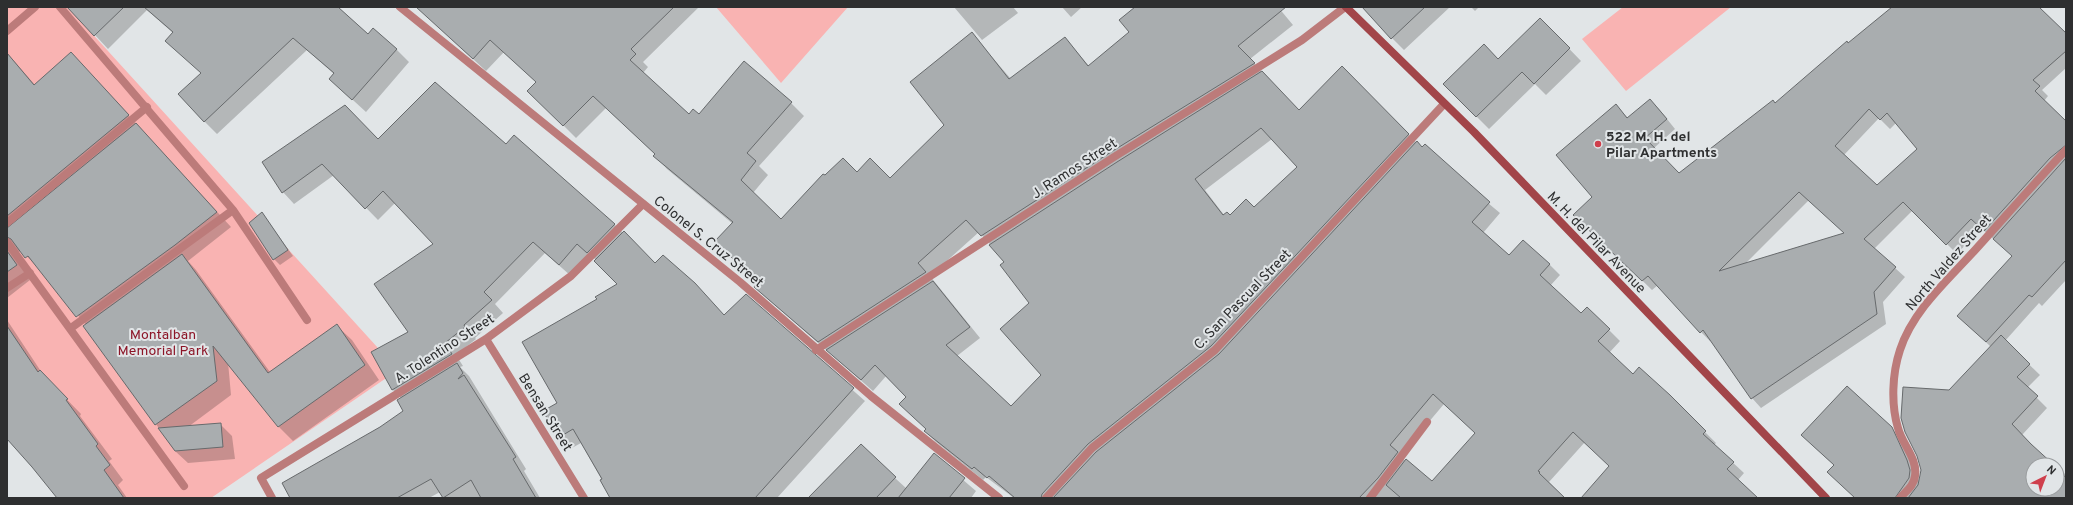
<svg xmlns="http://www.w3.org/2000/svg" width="2073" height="505" font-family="Overpass,sans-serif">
<rect width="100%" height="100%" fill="#e1e5e7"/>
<!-- green -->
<path fill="#f9b3b2" d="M7,7H68L398,370L211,498H83L7,397Z
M716,7H848L781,83Z
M1623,7H1731L1626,91L1582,39Z"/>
<!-- shadow -->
<path fill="#0003" fill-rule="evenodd" d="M69,7H337L369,35L396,49L409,62L366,112L330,79L334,74L307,50L217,134L204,121L201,73L173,33L147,10L108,49Z
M417,7H699L643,62L648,67L643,73L689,116L791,103L804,116L759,166L768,175L753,193L781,220L857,173L890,179L946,125L972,34L1011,79L1065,38L1089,66L1130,33L1137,7H1278L1293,25L1250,59L1299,111L1342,68L1422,148L1500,213L1483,233L1509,257L1549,264L1560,275L1550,286L1581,315L1609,330L1620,341L1609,353L1633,375L1639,368L1705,432L1716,443L1714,445L1744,473L1738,480L1757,498H1583L1610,466L1585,442L1549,482L1564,498H1014L986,477L983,480L936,442L925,431L927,429L907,397L887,375L873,391L768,299L755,287L758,283L733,224L667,169L655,156L656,155L606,108L576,138L529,91L537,83L504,52L486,71ZM1272,139L1299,167L1254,208L1230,217L1224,215L1205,190ZM979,232L1006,262L1030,303L1043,375L1011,407L957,356L980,338L930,276ZM1444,404L1476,433L1432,483L1400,456Z
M954,7H1013L1018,13L982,40Z
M1062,7H1082L1071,17Z
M1369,7H1450L1404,50L1392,38Z
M1471,7H1479L1475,11Z
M1893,7H2037L2066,36V68L2042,90L2048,96L2044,101L2066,123V280L2042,306L2039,303L2005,341L2040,375L2027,388L2047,408L2022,435L2052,465H2033V489H2057V469L2063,475L2066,472V498H1856L1835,466L1813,446L1891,428L1902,439L1920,481L1949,391L1991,347L1968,325L2013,256L1981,228L1957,254L1913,210L1874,249L1905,277L1883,302L1886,324L1761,408L1752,398L1712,340L1710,341L1701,332L1658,285L1652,290L1575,215L1593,197L1616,106L1628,118L1650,100L1659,109L1675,129L1654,148L1679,174L1775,104ZM1879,118L1890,129L1896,123L1919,149L1877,186L1844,155ZM1809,200L1846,234L1744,265Z
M1552,31L1581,61L1546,95L1535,84L1489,129L1444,84L1498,60Z
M7,53L35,85L71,53L231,227L188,261L196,270L270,372L337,326L352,340L379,380L293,441L279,427L228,362L231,395L188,427L220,424L232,436L235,459L188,463L175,451L86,325L41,271L22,251L18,252L30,280L7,298Z
M514,137L615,225L655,264L725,316L746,296L865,401L777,498H612L581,443L570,449L558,437L559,404L599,300L619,284L590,254L571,276L545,253L495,304L503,313L475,338L476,339L456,355L463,366L460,367L469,376L526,469L524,471L540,498H444L440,492L429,498H292L381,428L405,411L402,399L393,390L373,352L409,333L435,244L395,203L378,220L334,175L294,204L283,192L263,163L378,140L506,146Z
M262,213L293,256L280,265L274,259Z
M7,320L44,376L81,414L80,416L112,459L109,461L123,480L118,485L127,498H59L7,437Z
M934,455L976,491L971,498H809L895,478L907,489Z"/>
<!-- building -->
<path fill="#a9adaf" stroke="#676a6c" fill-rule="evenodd" d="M67,7H124L94,36Z
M144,7H338L368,34L373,28L397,49L352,100L329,79L334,73L293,38L204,122L178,94L201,73L165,41L173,32Z
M416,7H674L631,49L636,54L630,60L689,114L693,109L699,114L744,61L792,102L747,153L756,161L741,180L781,219L823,174L825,175L843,158L857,172L870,158L890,178L944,125L910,82L972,32L1009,79L1065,37L1088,66L1129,32L1119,20L1135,7H1286L1238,46L1255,63L1111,152L981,236L966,220L918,263L926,272L818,342L754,287L757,283L715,241L733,222L653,156L655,154L593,96L563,126L527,91L536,82L490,40L473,59Z
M1362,7H1425L1391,39Z
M1892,7H2039L2066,33V51L2033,80L2040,86L2035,91L2066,121V145L2050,158L1984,231L1971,219L1946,245L1903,202L1864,239L1896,267L1874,292L1877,314L1751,399L1703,330L1700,333L1648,276L1642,281L1573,215L1592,197L1556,155L1616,104L1627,118L1650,99L1667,119L1645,138L1679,173L1773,100L1775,103L1847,41L1848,43ZM1869,109L1880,120L1887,113L1917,149L1877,185L1835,146ZM1799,192L1844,233L1719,271Z
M1540,18L1570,48L1534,84L1522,72L1476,117L1443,84L1484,44L1498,59Z
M71,52L129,115L7,216V53L34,85Z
M1342,66L1409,134L1211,346L1088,444L1042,494L1041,498H1015L989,476L987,478L974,467L972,469L924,431L926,429L899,404L906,397L875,365L861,380L826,350L933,281L970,327L946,345L1011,406L1041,375L1000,329L1029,303L1000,265L1004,262L989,245L1117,162L1262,71L1299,110ZM1261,128L1297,167L1254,207L1246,199L1230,215L1227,212L1223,215L1195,179Z
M435,82L506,144L514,135L615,224L587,253L577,244L559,265L533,242L484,292L492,300L464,325L465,327L445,343L452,354L392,390L371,352L408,332L374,284L433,244L383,191L365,209L322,164L282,193L262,162L345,105L378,139Z
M136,123L217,212L175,245L76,317L28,256L25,258L11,239L7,237V228Z
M1417,141L1422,147L1425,144L1490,202L1472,222L1509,255L1523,240L1550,264L1540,275L1581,313L1587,307L1610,329L1598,341L1633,374L1639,367L1670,395L1706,431L1703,434L1734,462L1727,469L1758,498H1581L1609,466L1573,432L1538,471L1540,472L1539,473L1565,498H1401L1386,485L1406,459L1432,481L1475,433L1433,394L1390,445L1398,452L1378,478L1359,498H1053L1096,452L1219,354Z
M2066,158V260L2032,297L2029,295L1986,342L1957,316L2012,256L1993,239Z
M262,212L288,250L273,260L249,223Z
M624,231L655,263L663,255L695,283L724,315L746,294L854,388L755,498H610L600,480L602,479L573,429L558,438L543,411L557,403L522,342L597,299L595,297L617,284L594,261Z
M7,251L17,265L7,272Z
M182,254L268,373L337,324L365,365L278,427L213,346L217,381L155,425L83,326Z
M7,326L38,372L40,370L68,399L66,400L98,444L96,446L110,465L104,470L124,498H57L32,467L7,439Z
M2001,335L2030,364L2017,377L2038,396L2012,424L2031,444L2054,465H2033V489H2057V468L2066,478V498H1908L1918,485L1921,470L1917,456L1905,432L1901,418L1903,387L1949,390Z
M457,363L463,373L458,379L464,375L516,457L513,459L536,498H481L471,480L443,498L431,479L397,498H290L282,483L380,427L403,411L397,400Z
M1847,386L1892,427L1907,460L1910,470L1909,478L1895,498H1855L1827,472L1834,465L1801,435Z
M221,423L223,447L175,451L158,428Z
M861,444L896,477L876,498H808Z
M934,453L965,478L949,498H898Z"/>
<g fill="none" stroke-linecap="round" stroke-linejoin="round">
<!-- service -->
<path stroke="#bc7b7a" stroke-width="8" d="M60,7L233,210L307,320
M7,31L35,7
M7,223L147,107
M7,242L184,486
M7,288L30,273
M71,328L233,210"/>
<!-- minor -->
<path stroke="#bc7b7a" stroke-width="8" d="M486,339L584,498
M816,350L1114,157L1302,40L1345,7
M272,498L261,478L486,339L571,276L643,204
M1046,498L1092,448L1215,350L1444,104
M1370,498L1427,422
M1900,498C1906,491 1914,486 1915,476C1918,459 1902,444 1898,428C1891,405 1892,374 1900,350C1913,310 1948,280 1976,249C2006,216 2035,182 2066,150"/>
<!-- tertiary -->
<path stroke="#bc7b7a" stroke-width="8" d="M400,7L740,282L871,396L999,498"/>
<!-- secondary -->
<path stroke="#a24549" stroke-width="8" d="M1346,7L1474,132L1826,498"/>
</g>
<!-- markers -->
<circle fill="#cf3f4c" stroke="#e1e5e7" stroke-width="1.5" cx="1598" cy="144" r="4"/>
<g text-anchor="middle" stroke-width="4" stroke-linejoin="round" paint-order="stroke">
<!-- poi labels -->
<g font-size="14" font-weight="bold" fill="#2e2f30" stroke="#e1e5e7" text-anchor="start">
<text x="1606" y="141">522 M. H. del<tspan x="1606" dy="16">Pilar Apartments</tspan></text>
</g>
<!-- street labels -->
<g font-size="14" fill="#2e2f30" stroke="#e1e5e7">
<text transform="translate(1074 168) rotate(-33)" y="5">J. Ramos Street</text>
<text transform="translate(709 241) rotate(39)" y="5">Colonel S. Cruz Street</text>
<text transform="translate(1597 242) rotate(46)" y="5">M. H. del Pilar Avenue</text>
<text transform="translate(1948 262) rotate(-49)" y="5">North Valdez Street</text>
<text transform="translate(1242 299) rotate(-46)" y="5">C. San Pascual Street</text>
<text transform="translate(444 348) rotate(-33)" y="5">A. Tolentino Street</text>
<text transform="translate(546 412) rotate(58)" y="5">Bensan Street</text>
</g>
<!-- park labels -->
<g font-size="14" fill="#8c1527" stroke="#e1e5e7">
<text x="163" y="339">Montalban<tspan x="163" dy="16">Memorial Park</tspan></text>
</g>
</g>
<!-- border -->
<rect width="2073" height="505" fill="none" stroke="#2e2f30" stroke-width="16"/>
<!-- north arrow -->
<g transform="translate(2045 477) rotate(42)"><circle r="19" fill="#e1e5e7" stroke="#999c9e"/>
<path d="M0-3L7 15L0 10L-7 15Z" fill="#cf3f4c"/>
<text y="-6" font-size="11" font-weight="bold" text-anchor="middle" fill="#2e2f30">N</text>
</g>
</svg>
